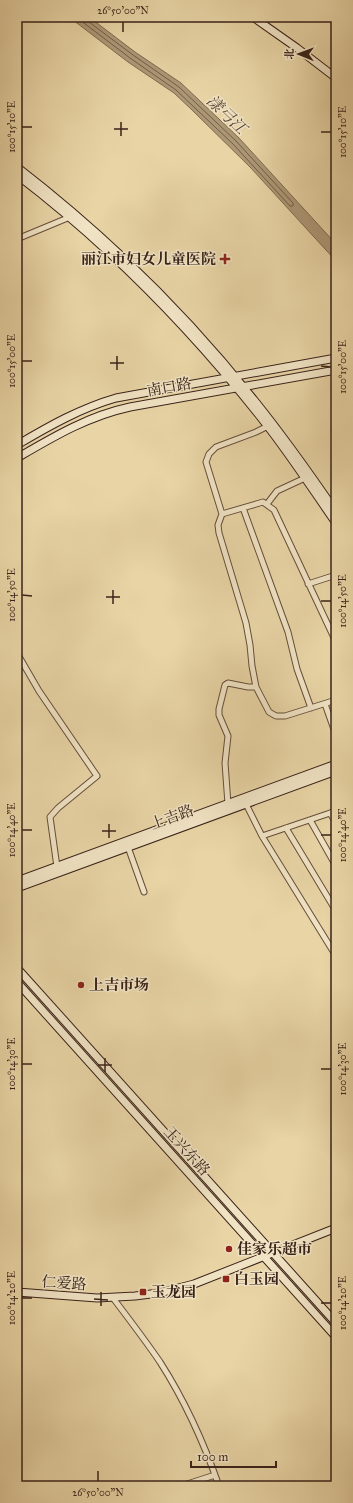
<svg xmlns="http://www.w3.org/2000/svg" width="353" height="1503" font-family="'IM FELL Great Primer','Noto Serif SC',serif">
<rect width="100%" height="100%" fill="#e8d4a5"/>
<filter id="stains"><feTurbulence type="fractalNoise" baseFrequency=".005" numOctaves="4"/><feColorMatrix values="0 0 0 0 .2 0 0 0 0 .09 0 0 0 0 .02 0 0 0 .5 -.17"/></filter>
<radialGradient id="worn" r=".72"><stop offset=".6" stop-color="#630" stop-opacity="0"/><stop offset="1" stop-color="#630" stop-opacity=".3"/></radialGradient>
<!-- water -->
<path fill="#ac9775" stroke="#7e6850" d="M69,17H89L135,52L181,83L239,138L336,244V261L250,167L192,110L174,93L128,62Z"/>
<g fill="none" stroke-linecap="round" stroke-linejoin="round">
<!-- shore -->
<path stroke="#725c47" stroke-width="1" d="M76,17L130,58L176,90L233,144L290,206H293V203L236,141L179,87L133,55L89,22L87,17"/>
<!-- street casing -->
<g stroke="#654e3c" stroke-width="7">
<path id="street" d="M17,239L70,217
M268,426L256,432L216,447L209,454L206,462L222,514L218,525L219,533L246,623L250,645L252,666L256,687L269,712L276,716H285L336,700
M267,504L277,491L305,478
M243,508L288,632L297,669L311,708
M222,514L263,502L274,510L336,642
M308,584L336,575
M17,653L39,691L97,776L58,808L50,817L57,867
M325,704L336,735
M228,804L225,763L228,736L219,715V709L225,685L228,683L248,687H256
M246,804L262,836L336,956
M330,813L336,823
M310,820L336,866
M286,828L336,911
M262,836L336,811
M128,847L144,892
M113,1298C129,1319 145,1340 160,1362C185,1401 204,1443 219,1486
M181,1486L215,1475"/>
</g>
<!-- secondary casing -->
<g stroke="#392219" stroke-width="9">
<path id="secondary" d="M253,17L297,48L336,78
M17,167C105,235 185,313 254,400C283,436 310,474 336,512
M17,175C110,246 194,332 266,424C291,456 313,490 336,523
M17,445C49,426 81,408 116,398L336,358
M17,458C53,437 88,416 130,407L336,370
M17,881L336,764
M17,888L336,771
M17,968L336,1323
M17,982L336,1337
M17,1292L97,1298L135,1296L159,1293L194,1284L336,1228"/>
</g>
<!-- street -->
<use href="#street" stroke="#f0e3c4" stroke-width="5"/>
<!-- secondary -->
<use href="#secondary" stroke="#f0e3c4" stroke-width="7"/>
</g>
<!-- ticks -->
<path fill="none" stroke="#392219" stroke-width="1.5" d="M123,32V22M22,127H32M114,129H128M321,132H331M121,136V122M22,361H32M110,363H124M321,366L331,367M117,370V356M22,595L32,596M106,597H120M321,601H331M113,604V590M22,830H32M102,831H116M321,835H331M109,838V824M22,1064H32M98,1065H112M321,1069H331M105,1072V1058M22,1298H32M94,1299L108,1300M321,1303H331M101,1306V1292M98,1481V1471"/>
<!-- markers -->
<g fill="#8f2418" stroke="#f0e3c4" stroke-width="1.5">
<path d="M223 253h4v4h4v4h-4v4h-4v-4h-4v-4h4z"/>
<circle cx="81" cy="985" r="4"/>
<circle cx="229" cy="1249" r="4"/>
<rect x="222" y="1275" width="8" height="8" rx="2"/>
<rect x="139" y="1288" width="8" height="8" rx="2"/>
</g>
<g text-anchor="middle" stroke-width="3" stroke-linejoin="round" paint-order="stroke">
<!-- poi labels -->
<g font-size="15" font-weight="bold" fill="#392219" stroke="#f0e3c4" text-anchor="start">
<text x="216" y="264" text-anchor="end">丽江市妇女儿童医院</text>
<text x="89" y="990">上吉市场</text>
<text x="237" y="1254">佳家乐超市</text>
<text x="234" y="1284">白玉园</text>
<text x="151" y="1297">玉龙园</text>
</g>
<!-- street labels -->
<g font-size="15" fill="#392219" stroke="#f0e3c4">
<text transform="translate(169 387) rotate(-10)" y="5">南口路</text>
<text transform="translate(172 817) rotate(-20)" y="5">上吉路</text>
<text transform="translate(187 1151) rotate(48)" y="5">玉兴东路</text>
<text transform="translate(64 1283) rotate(4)" y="5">仁爱路</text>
</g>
<!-- water labels -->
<g font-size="16" font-style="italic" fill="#5c4535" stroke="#f0e3c4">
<text transform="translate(227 114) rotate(44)" y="6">漾弓江</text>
</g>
</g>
<!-- margin -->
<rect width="353" height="1503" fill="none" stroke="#e8d4a5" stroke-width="44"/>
<!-- north arrow -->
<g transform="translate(299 54) rotate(271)" stroke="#f0e3c4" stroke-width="3" paint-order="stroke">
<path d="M0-3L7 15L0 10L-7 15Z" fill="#392219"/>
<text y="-6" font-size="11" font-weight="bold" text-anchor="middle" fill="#392219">北</text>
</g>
<!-- scale -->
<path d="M191 1461v6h85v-6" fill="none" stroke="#392219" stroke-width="2"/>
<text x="197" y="1461" font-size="12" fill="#392219" stroke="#f0e3c4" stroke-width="3" paint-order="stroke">100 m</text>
<rect x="22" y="22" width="309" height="1459" fill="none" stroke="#392219" stroke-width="1.5"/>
<g font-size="10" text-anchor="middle" fill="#392219">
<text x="123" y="14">26°50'00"N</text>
<text transform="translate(11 127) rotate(-90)" y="4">100°15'10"E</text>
<text transform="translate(342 132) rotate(-90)" y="4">100°15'10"E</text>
<text transform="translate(11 361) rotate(-90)" y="4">100°15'00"E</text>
<text transform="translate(342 367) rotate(-90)" y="4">100°15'00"E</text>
<text transform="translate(11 595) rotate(-90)" y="4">100°14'50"E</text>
<text transform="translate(342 601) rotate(-90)" y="4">100°14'50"E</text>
<text transform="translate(11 830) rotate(-90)" y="4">100°14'40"E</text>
<text transform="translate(342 835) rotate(-90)" y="4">100°14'40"E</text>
<text transform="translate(11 1064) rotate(-90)" y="4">100°14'30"E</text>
<text transform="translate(342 1069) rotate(-90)" y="4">100°14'30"E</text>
<text transform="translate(11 1298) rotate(-90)" y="4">100°14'20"E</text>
<text transform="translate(342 1303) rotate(-90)" y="4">100°14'20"E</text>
<text x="98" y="1496">26°50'00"N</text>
</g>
<rect width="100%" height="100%" filter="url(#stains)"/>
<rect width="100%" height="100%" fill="url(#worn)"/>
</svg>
